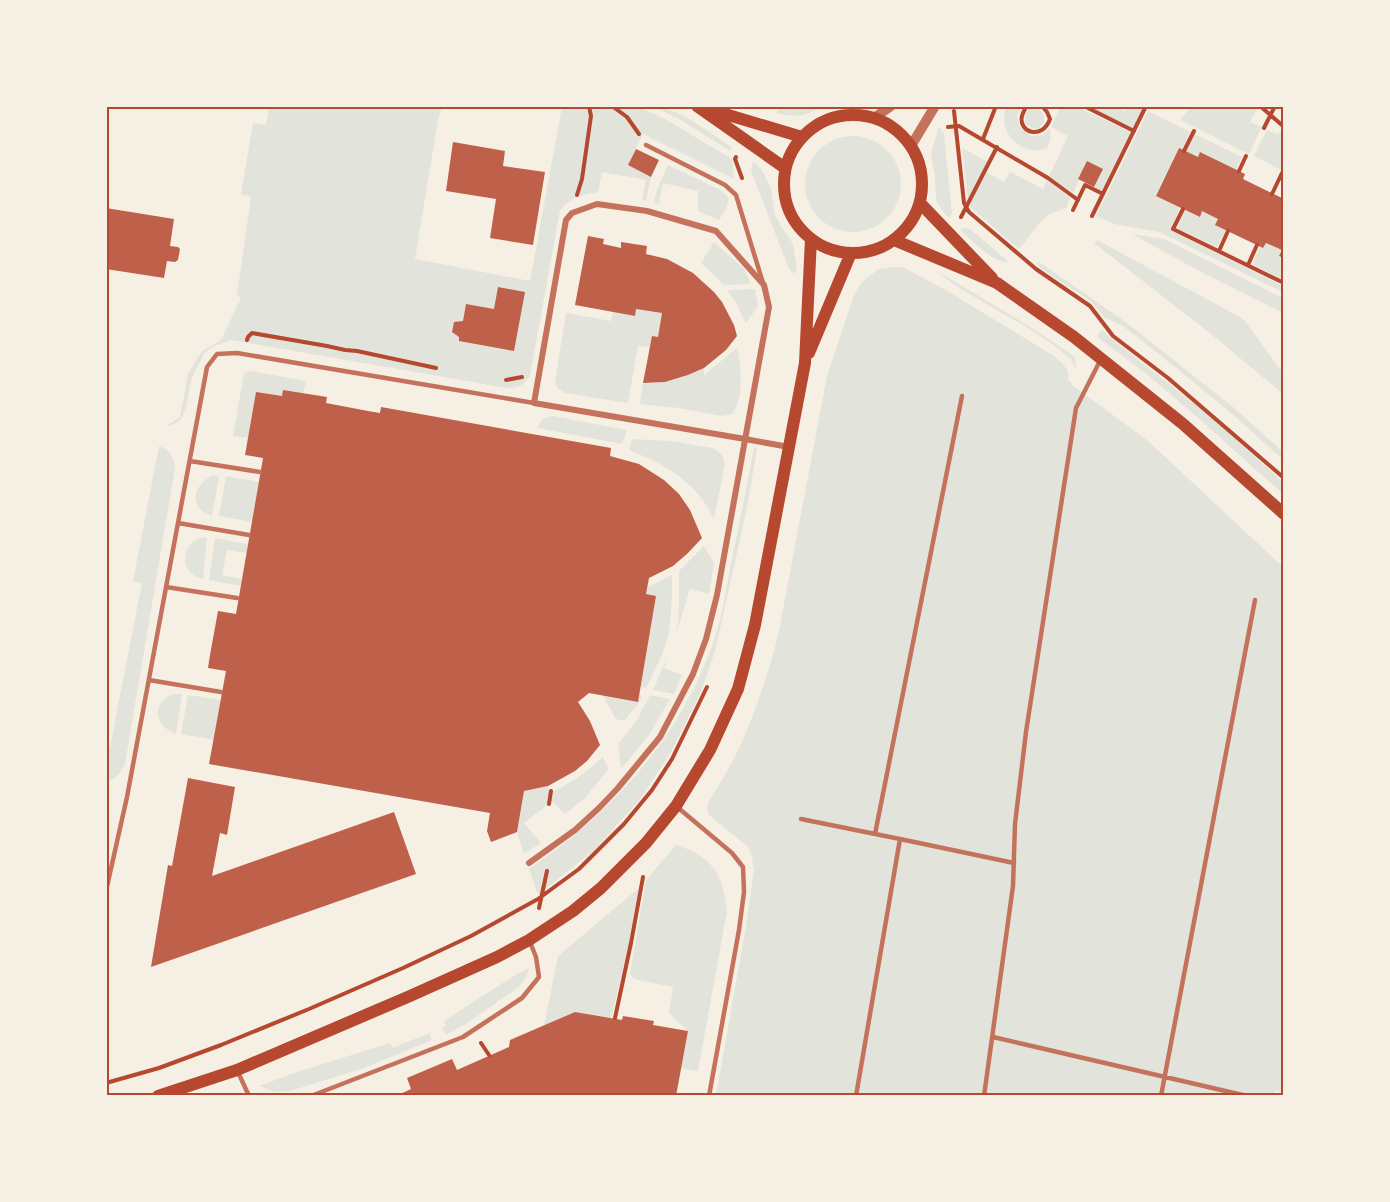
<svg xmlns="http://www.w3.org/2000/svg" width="1390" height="1202" font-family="'DM Sans',sans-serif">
<rect width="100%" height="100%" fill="#f6efe4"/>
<!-- green -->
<path fill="#e2e4dc" d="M269,107H442L438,120L415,259L530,281L562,107H640L665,119L732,159L734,179L643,134L628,165L651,177L646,201L642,200L646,180L602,172L598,192C579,196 574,196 560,210L530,376C524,386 518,388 507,388L231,340C223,343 212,346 206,352C204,353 202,359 201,360C197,367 193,374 191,382C186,399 189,424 166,426L180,417L188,374L195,362L202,351L221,340L241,298L237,295L251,197L241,194L253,123L266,125Z
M654,107C676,106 713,135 732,147L730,151L679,119Z
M780,107V106L824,107C803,116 798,118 776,113Z
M1006,107H1022L1017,116L1019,126L1031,136L1043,135L1049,128C1052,136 1051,141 1047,148C1021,157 997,133 1006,107Z
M1029,107H1038L1044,116V123L1037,129L1032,128L1025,123V117Z
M1060,107H1077L1130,132L1101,192L1094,187L1102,169L1087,162L1073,193L1049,176L1068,136L1051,127Z
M1089,107H1114L1125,111L1127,107H1144L1133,128Z
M1190,107H1258L1250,122L1262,127L1249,154L1180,120Z
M1148,111L1190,132L1182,150L1178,149L1156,195L1180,208L1170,230L1283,286V292L1159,232L1114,224L1096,216Z
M939,126L944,134L952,213L949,218L942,210L936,200L935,177L931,154Z
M1282,129L1284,131L1283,171L1254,156L1267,130L1278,135Z
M1195,134L1242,157L1236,170L1201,152L1198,157L1186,152Z
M805 184a48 48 0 1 1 96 0a48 48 0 1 1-96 0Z
M962,148L988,162L968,199Z
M753,161L761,169L771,188L775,215L781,226L793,244L797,269L795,274L789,269L751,171Z
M668,165L722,191L729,198L726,209L719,220L698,211V191L663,183L659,204L654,203L656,192Z
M986,172L1004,182L1010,172L1043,189L1047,180L1070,198L1066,208L1050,214L1041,221L1019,249L969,206Z
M1185,210L1199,217L1202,211L1218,219L1226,230L1217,247L1177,228Z
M962,228L970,229L1009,262C994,264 972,240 961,231Z
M1132,234L1164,239L1283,298V313L1201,272Z
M1097,240L1240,317L1245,321L1283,373V394L1211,334L1094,243Z
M714,242L744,269L751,284L724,285L701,263Z
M1266,243L1282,250L1279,256L1283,258V280L1252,264L1260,247L1263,248Z
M1039,262L1123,320L1232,406L1283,452V460L1230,412L1176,368L1123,326L1104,317L1095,306L1088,299L1055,278L1036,264Z
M895,267H903L944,289L1054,356C1062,363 1070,368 1068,380L1072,383V385L1147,440L1283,567V1092L1275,1091L1274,1096L716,1095L746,926L754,871L751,853L747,846L710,816C707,812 707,809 708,803C719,785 731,766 740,746C756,711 768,674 778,636L827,376L854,295L859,286L865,279L879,269Z
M935,270C982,298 1030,325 1075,357L1076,370L1071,359L1052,344L1028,328L959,288Z
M755,289L758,306L746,323L735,301L727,290Z
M636,309L662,313L658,337L650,347L638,346L628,403L565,393L557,388L555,382L566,313L611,321L613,312L634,316Z
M1102,329L1107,335L1218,423L1276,476L1283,482V494L1196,416L1149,376L1097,337Z
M737,348C741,362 743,392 737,405C736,408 734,411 732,414L722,416L679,408L640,404L643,383C665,385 685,377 704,368V375Z
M251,371L306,381L303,394L283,390L282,396L256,392L248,438L233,436L244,373Z
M552,416L627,430L622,444L537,428L543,419Z
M632,439L669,441L713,448L722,455L725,464L714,519C709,511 705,502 699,495C680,473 655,460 629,450Z
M159,446C170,450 174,457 175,468L125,764C121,773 116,778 107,782V762L142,583L133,581Z
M754,447L757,449L747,508L715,651L701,692L671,752L639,801L593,851L538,895L529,869C611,814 680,738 713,643C722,618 726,590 731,563C739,525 747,486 754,447Z
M213,475L219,476L212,516C187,507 193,485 213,475Z
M226,476L259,482L252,522L219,516Z
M204,537L207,538L203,579C178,575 180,541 204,537Z
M215,538L248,544L247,553L227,550L222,575L242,579L241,586L209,580Z
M704,546L714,563L709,594L690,589L679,625L664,668L682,675L674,694L653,690C661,671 673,648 677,628C680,609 679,590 679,571Z
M672,575C672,595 672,616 668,636C664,654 654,671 646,688L640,687L656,596L646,594L648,587Z
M173,694H182L176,734C154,726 151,702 173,694Z
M188,695L221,700L214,740L181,734Z
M639,695L642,696L639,703L624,721L616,719L603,696L637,702Z
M650,695L670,699L649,735L621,769L618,744L637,720Z
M603,757L609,769L584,799L565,814L552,801L524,823L541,843L524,854L517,832L524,791L548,786L550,793C570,784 586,772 603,757Z
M676,845C713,856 723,875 727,911L698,1071L681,1068L688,1031L669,1013L673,987L634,979L630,974L646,880Z
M639,888L629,944L611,1018L575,1012L544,1026L558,956Z
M529,968L527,975L520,986L466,1024L446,1035L442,1028L446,1026L444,1021L515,975Z
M430,1033L432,1040L364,1068L290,1091L275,1092L259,1086L297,1072L390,1043L392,1048Z"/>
<!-- building -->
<path fill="#bf614a" d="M453,142L505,151L503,166L545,172L533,245L490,238L496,199L446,191Z
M1179,148L1198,157L1200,152L1245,174L1243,179L1284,199V258L1279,256L1282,250L1266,243L1263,248L1215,225L1218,219L1202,211L1200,217L1156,196Z
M636,149L659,160L651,177L628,165Z
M1087,161L1103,169L1094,187L1078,179Z
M106,208L174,219L170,246L178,247L180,249L178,260L175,262L167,261L164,278L106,269Z
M588,236L604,239L603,244L621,248V242L647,246L646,254L667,259L693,273L714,292L722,302L734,325L737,336L726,350L704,368L688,375L665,382L643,383L652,336L658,337L662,313L636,309L635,316L575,305Z
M498,287L525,292L514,351L459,341V337L452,332L454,322L463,321L466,304L494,309Z
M283,390L327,397L326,403L368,411L380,413L381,407L611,448L610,456L639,464L664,480L679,494L690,510L702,538L688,553L673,566L649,578L646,594L656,596L638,702L589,693L578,702L590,721L600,745L587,761L575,771L548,786L524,791L517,832L491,842L487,831L490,813L209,764L226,671L208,668L210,655L218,611L236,614L263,458L245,455L256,392L282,396Z
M188,778L235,787L227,835L220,833L212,876L394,812L416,874L151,967L168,865L172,866Z
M575,1012L622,1020L623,1016L654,1021L653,1025L688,1031L676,1096H396L411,1089L407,1078L452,1059L457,1070L509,1047L510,1040Z"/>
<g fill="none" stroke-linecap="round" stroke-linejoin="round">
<!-- path -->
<path stroke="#b5482f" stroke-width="4" d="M612,106L627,117L639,134
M1026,106C1025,110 1023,112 1022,116C1018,132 1042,141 1050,119L1047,112L1042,106
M1084,106L1134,131
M1260,106L1283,126
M954,111L964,203L969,212L1036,269L1090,306L1113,336L1168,378L1284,478
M948,127L959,126L1048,178L1078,200
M1264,128L1275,106
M983,139L996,106
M1184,151L1194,131
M736,157L735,159L742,178
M1239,171L1246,156
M1272,194L1282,173
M577,195L582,179L591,116L589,106
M1183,209L1173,229L1284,283
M1073,210L1085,185L1103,194
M1092,216L1146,106
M961,217L997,147
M1219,251L1228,231
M1248,265L1257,245
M247,340L248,337L252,333L327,346L345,350L357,351L436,368
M506,380L522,377
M549,804L551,791
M539,908L547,871
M615,1018L631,943L643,877
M481,1043L489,1055
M106,1083L159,1068L221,1045L309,1009L403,968L471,936L538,899L579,869L624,824L652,790L672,759L707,687"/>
<!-- service -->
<path stroke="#c5725c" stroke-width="4.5" d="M646,145L725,185L736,195L763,283
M190,461L260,472
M178,523L249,535
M166,587L237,598
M149,680L221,692
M676,806L732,853L743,867L744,892L739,930L709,1096
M801,819L900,839
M875,834L962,396
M106,891L127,797L207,367L217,354L237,353L534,403
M993,1037L1247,1096
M238,1072L249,1096
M311,1096L463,1037L522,998L539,977L536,957L530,942
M856,1096L900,839L1014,863
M984,1096L1013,886L1015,824L1026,732L1076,408L1100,361
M1161,1096L1255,600"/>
<!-- minor -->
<path stroke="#c5725c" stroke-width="6" d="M529,863L575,830L599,808L618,788L660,737L693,674L706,639L717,595L769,307L764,285L716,231L647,211L597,204L572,213L566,220L534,403L745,439L789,447"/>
<!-- tertiary -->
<path stroke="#c5725c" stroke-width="10" d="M874,118L891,106
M911,146L935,106"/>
<!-- secondary -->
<path stroke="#b5482f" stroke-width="12" d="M697,106L785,168
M705,108L802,137
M784 184a69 69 0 1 1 138 0a69 69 0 1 1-138 0Z
M920,203L992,278
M894,240L997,283L1074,337L1183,424L1284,514
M809,353L851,253
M158,1096L237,1070L410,996L497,957L529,940L573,911L601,888L646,843L676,806L710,750L738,689L755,625L805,363L811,239"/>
</g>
<!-- border -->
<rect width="1390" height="1202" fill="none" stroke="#f6efe4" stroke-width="216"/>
<rect x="108" y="108" width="1174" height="986" fill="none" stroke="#b5482f" stroke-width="2"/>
</svg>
